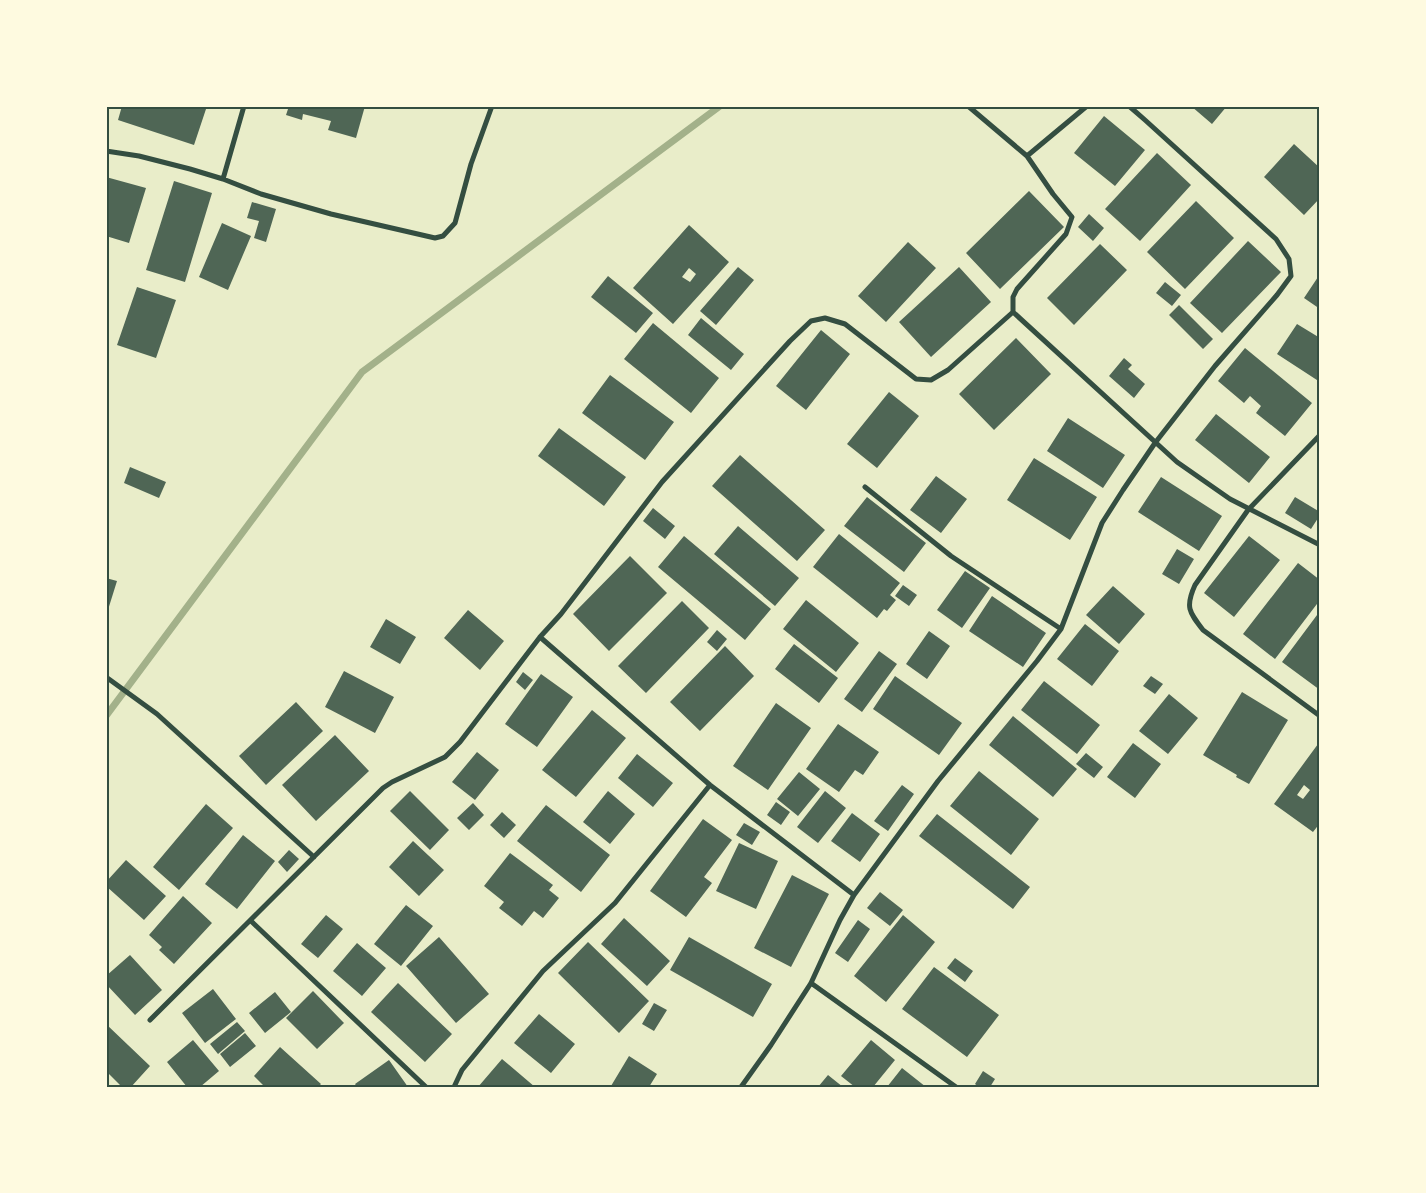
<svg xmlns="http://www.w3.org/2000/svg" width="1426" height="1193" font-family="Arial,sans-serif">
<rect width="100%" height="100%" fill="#e9edc9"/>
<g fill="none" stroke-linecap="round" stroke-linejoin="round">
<!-- stream -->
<path stroke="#a3b18a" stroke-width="7" d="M106,716L362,372L720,106"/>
</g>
<!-- building -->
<path fill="#4f6655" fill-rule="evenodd" d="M122,106H207L194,145L118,120Z
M289,106H365L356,138L328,130L331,121L303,114L302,120L286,115Z
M1191,106H1227L1212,124Z
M1104,116L1145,150L1115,186L1074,153Z
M1294,144L1320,168V198L1304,215L1264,177Z
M1157,153L1191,185L1140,241L1105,209Z
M106,177L146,188L129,243L106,236Z
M174,181L212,193L185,282L146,270Z
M1029,191L1064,227L1000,289L966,253Z
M1196,201L1234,238L1185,289L1147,252Z
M252,202L276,209L266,242L254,238L259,221L247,218Z
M1089,214L1104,228L1093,241L1078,227Z
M222,223L251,236L228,290L199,277Z
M689,225L729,262L673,324L633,288ZM689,268L696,274L690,282L682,277Z
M1248,241L1281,272L1222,333L1190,303Z
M908,242L936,268L886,322L858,296Z
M1100,244L1127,270L1074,325L1047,298Z
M738,267L754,280L716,325L700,311Z
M959,267L991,302L931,357L899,322Z
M1320,274V309L1304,298Z
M608,276L653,313L636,333L591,297Z
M1165,282L1181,295L1172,306L1156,293Z
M137,287L176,300L156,358L117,345Z
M1179,305L1213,339L1203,349L1169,315Z
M701,318L744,354L731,370L688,335Z
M653,323L719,378L691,413L624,359Z
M1297,324L1320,338V382L1277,354Z
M821,330L850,354L806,410L776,386Z
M1016,338L1051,374L994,430L959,394Z
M1245,348L1312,403L1285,436L1256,413L1261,406L1250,396L1244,403L1218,381Z
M1124,358L1132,365L1128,369L1145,384L1134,398L1109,376Z
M610,375L674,422L645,460L582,413Z
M889,392L919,416L877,468L847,444Z
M1216,414L1270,457L1249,483L1195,440Z
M1068,418L1125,455L1103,488L1047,451Z
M559,428L626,477L604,506L538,456Z
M740,455L825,530L797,561L712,486Z
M1034,458L1097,497L1070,540L1007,500Z
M130,467L166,482L159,498L124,483Z
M936,476L967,499L941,533L910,510Z
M1161,477L1222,516L1199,551L1138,512Z
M867,497L926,543L904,572L844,526Z
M1295,497L1320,512V515L1311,529L1285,513Z
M653,508L675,526L665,539L643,521Z
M738,526L799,578L775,606L714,554Z
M839,534L900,583L890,595L896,600L887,611L884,609L877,618L813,567Z
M684,536L771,609L745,640L658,567Z
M1249,536L1280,560L1234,617L1204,593Z
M1177,549L1194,559L1179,584L1162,574Z
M630,556L667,593L609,651L573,614Z
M1298,563L1320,580V600L1275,659L1243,634Z
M965,571L990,588L962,628L937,610Z
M106,578L117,581L107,613H106Z
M903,585L917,595L909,606L895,596Z
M1113,586L1145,614L1119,644L1086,615Z
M992,596L1046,633L1023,667L969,631Z
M806,600L859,643L836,672L783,629Z
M682,601L709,628L646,693L618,666Z
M468,610L504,641L480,670L444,638Z
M1320,611V690L1282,662Z
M386,619L416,637L400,664L370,647Z
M1085,624L1119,651L1092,686L1057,659Z
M717,630L727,639L717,651L707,642Z
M929,631L950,646L927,679L906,664Z
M794,644L838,678L819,703L775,669Z
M725,646L754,676L700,731L670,702Z
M879,651L897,664L862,712L844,699Z
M344,671L394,697L375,733L325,707Z
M523,672L533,680L525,690L516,682Z
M541,674L573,697L537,747L505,724Z
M895,676L962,723L939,755L873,709Z
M1151,676L1163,684L1155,694L1143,686Z
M1044,681L1100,725L1077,754L1021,710Z
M1242,692L1288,720L1249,784L1236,777L1237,775L1203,755Z
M1169,694L1198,718L1168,754L1139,731Z
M296,702L323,731L266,785L239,756Z
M776,703L811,728L768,790L733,766Z
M592,710L626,738L576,797L542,770Z
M1013,716L1077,769L1053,797L989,745Z
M838,724L879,752L863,775L855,770L839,792L806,769Z
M335,735L369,771L316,821L282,785Z
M1133,743L1161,764L1135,798L1107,777Z
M1318,744L1320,745V823L1313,832L1274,804ZM1304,785L1310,790L1303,799L1297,795Z
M477,752L499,770L475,800L452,782Z
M1086,753L1103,767L1094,778L1076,764Z
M637,754L673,783L653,807L618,778Z
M979,771L1039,819L1011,855L950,806Z
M799,772L820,789L798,816L777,799Z
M902,785L914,794L888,831L874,821Z
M410,791L449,830L430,850L390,811Z
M608,791L635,814L610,844L583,822Z
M825,791L846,808L818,843L797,827Z
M776,802L790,812L781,825L767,815Z
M473,803L484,815L469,830L457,818Z
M206,804L233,828L179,890L153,867Z
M546,805L610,855L581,892L517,841Z
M502,812L516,825L504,838L490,825Z
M852,813L880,834L860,862L831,841Z
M937,814L1030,887L1013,909L919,836Z
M703,819L732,840L704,877L712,883L686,917L650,891Z
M744,823L760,832L752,845L736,835Z
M243,835L275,861L237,909L205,884Z
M413,841L444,870L419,896L389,867Z
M739,843L778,861L756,909L716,891Z
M289,850L299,859L287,872L278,862Z
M510,853L553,885L549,890L559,898L543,918L534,911L522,926L499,908L504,902L484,886Z
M126,860L166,896L144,920L106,886V882Z
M792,875L829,894L791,967L754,948Z
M880,892L903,910L890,926L867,908Z
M183,896L212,923L174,964L159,950L162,947L149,935Z
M406,905L433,926L401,966L374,944Z
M326,915L343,929L318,958L301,944Z
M903,915L935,942L886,1002L854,976Z
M624,918L670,961L647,986L601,944Z
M858,920L870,929L848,962L835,953Z
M439,937L489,994L456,1023L406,966Z
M689,937L772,984L753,1017L670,970Z
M588,942L649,1001L619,1033L558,973Z
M357,943L386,968L362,996L333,971Z
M130,955L162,990L135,1015L106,984V976Z
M955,958L973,971L965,982L947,968Z
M934,967L999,1015L967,1057L902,1009Z
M398,983L452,1034L425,1062L371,1012Z
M213,989L236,1019L205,1043L182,1013Z
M313,991L344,1023L317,1049L286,1018Z
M275,992L291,1012L265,1033L249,1013Z
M654,1003L667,1010L654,1031L642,1024Z
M539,1014L575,1044L551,1073L514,1043Z
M237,1022L245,1031L218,1054L210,1044Z
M106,1024L150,1066L131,1087H122L106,1071Z
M245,1033L256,1046L230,1067L220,1054Z
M193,1040L219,1071L200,1087H187L167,1062Z
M871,1040L895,1060L873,1087H855L841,1076Z
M280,1047L321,1084L318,1087H265L254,1076Z
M629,1056L657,1074L649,1087L611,1086Z
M502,1059L535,1087H478Z
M389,1060L408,1087H357L355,1084Z
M902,1068L926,1087H887Z
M983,1071L995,1079L990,1087H979L975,1084Z
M828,1075L843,1087H818Z"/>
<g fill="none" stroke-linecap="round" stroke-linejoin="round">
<!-- minor -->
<path stroke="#344e41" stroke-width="5" d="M106,151L139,156L190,169L223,179L261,194L331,214L435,238L443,236L455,223L471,164L492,106
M1027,156L1087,106
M223,179L244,106
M1013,312L1177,462L1230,499L1320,545
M1320,435L1248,510L1195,585C1185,607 1189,612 1203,630L1320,716
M865,487L951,556L1061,629
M540,637L710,785L854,895
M106,677L157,714L314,857
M251,921L426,1087
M811,983L956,1087
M150,1020L383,788L392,782L445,757L460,742L540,637L561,614L662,482L790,341L811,321L825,318L845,324L916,379L931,380L948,370L1013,312V297L1017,289L1066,234L1072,217L1053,194L1027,156L968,106
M454,1087L462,1070L543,971L615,903L710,785
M741,1087L771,1045L811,983L840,920L854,895L938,781L1037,661L1061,629L1102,523L1123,490L1155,443L1215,366L1277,295L1291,276L1289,259L1276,239L1145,120L1129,106"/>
</g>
<!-- border -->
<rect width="1426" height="1193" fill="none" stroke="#fefae0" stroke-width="215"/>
<rect x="108" y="108" width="1210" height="978" fill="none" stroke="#344e41" stroke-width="2"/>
</svg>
